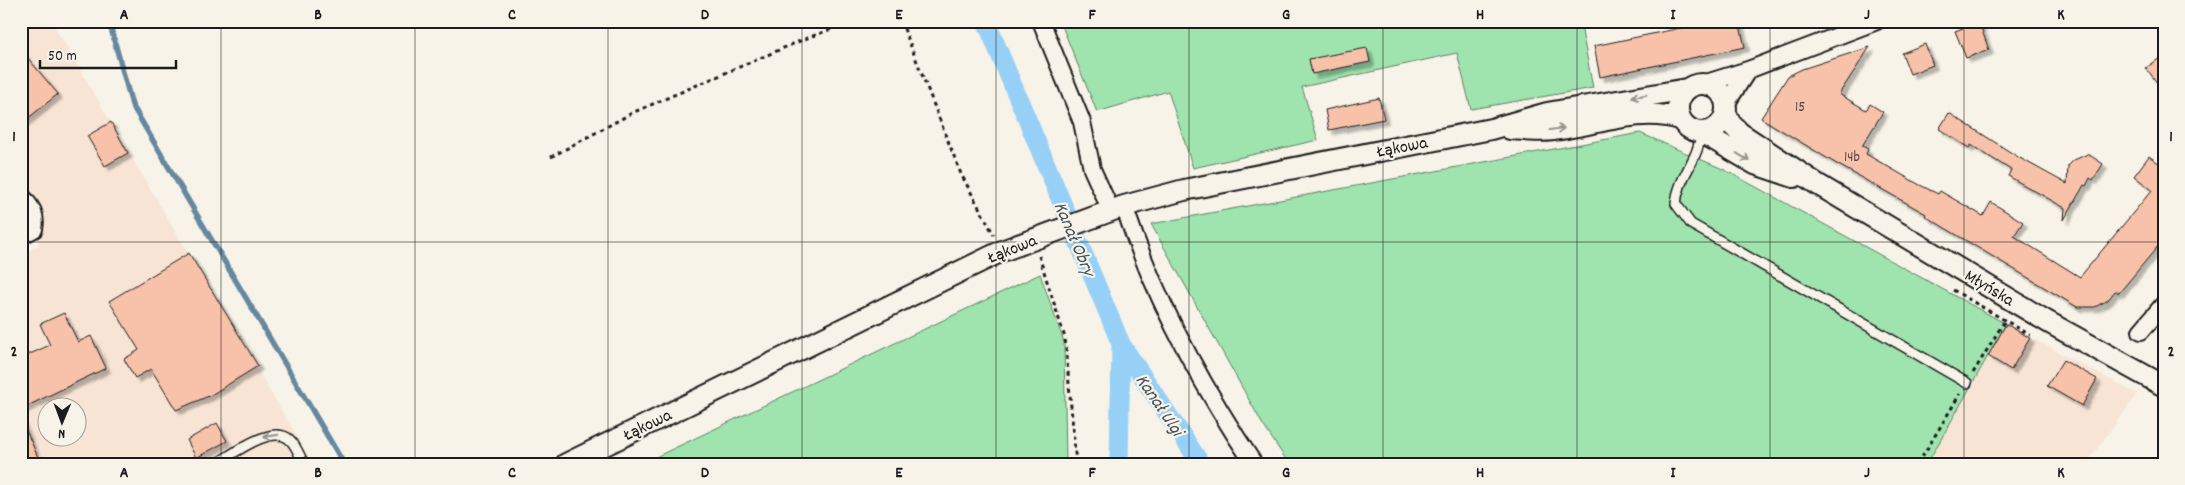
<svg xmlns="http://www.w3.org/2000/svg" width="2185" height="485" font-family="Dekko,sans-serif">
<defs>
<filter id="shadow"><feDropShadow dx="4.5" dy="4.5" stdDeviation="1" flood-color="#0004"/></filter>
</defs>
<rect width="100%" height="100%" fill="#f7f3e8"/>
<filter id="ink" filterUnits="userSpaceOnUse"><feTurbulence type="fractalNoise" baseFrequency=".02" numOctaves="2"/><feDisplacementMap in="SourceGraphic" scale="10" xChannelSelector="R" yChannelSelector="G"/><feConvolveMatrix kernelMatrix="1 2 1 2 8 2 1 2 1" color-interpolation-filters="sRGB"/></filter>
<g filter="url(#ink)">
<!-- built -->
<path fill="#f7e4d5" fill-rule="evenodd" d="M21,21H51L313,464H21V256L39,245L28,221L21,224ZM48,408H78V438H48Z
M2006,324L2137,394L2086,464H1927Z"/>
<!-- green -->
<path fill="#9fe3ae" stroke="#5e8065" d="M1060,21H1580L1593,88L1471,109L1457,53L1302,87L1318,140L1193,168L1168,91L1097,112Z
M1640,133L1725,170L2006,324L1927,464H1289L1263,425L1151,224Z
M1040,274L1064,342L1066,464H641Z"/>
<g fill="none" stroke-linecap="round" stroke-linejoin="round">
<!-- stream -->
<path stroke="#66889f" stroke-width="5.5" d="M109,21L132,105L344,464"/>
<!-- canal -->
<path stroke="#97d0f7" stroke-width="19" d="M986,21L1121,344L1119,464
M1121,344L1201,464"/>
</g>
<!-- building -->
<path fill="#f7c1aa" stroke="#1c1c1c" filter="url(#shadow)" d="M1714,21H1739L1745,47L1600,77L1594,46Z
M1979,22L1989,50L1966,58L1955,31Z
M1925,44L1933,65L1910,74L1902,53Z
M1870,47L1839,94L1866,110L1870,104L1883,112L1862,146L1868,149L1866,154L1918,184L1938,194L1940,191L1983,216L1991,202L2023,222L2014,236L2080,277L2152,190L2134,176L2149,156L2164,167V239L2119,293L2115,291L2108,300L2095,307H2077L1925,216L1926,214L1835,163L1761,118L1788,76L1802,69Z
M1367,48L1370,62L1312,74L1309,59Z
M21,50L58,94L21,124Z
M2164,55V92L2146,68Z
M1379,98L1384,119L1329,130L1325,110Z
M1949,113L2018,157L2067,184L2068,166L2074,160L2088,154L2103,164L2093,180L2090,178L2086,186L2084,185L2064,220L2065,208L2008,176L2011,170L1971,145L1969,148L1939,129Z
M111,122L128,153L105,166L87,136Z
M189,253L258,366L211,395L176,410L151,369L135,378L124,359L139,350L109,301Z
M64,313L78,342L91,336L106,368L21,409V358L50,345L40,324Z
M2006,324L2030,338L2011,370L1988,356Z
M2063,360L2097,379L2082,406L2047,386Z
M21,419L41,464H21Z
M217,423L227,441L196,458L187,440Z"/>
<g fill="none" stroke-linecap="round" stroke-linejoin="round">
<!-- service casing -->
<g stroke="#1c1c1c" stroke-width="12">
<path id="service" d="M1701,133C1699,159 1678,177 1676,204L1691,224L1967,383
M216,464C233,454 273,423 290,440C296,445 300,457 304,464"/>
</g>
<!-- minor casing -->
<g stroke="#1c1c1c" stroke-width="20">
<path id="minor" d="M1041,21L1082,122L1092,169L1111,211
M1703,84L1748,70L1877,21
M1726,104L1748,70
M21,195C31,207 37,213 34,229L21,236
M1124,206C1154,297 1201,385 1254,464
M2141,331L2164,304"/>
</g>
<!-- tertiary casing -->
<g stroke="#1c1c1c" stroke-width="24">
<path id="tertiary" d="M1678 108a24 24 0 1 1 48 0a24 24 0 1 1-48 0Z
M1726,113L1730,123L1740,133L1817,184L2048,322L2164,386
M1510,129C1524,130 1539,132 1553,130C1594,126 1639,106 1680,119
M1701,132L1755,164L1794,177
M566,464L1002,251L1124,206L1184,190L1491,129L1547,113L1687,89"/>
</g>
<!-- path -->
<path stroke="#1c1c1c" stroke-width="3" stroke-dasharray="4 4" stroke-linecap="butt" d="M901,21L961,174L994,235
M551,157L632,113L807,38L854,21
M1039,256L1065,338L1076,464
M1953,290L2030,335
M1973,373L2004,322
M1918,464L1960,394"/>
<!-- service -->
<use href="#service" stroke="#f7f3e8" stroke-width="9"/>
<!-- minor -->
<use href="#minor" stroke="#f7f3e8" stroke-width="16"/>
<!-- tertiary -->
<use href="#tertiary" stroke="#f7f3e8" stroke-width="20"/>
</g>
<!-- one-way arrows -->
<defs><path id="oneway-shaft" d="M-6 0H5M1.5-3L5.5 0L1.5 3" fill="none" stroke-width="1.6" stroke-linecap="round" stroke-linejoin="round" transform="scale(1.25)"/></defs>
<g stroke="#94928c">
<use href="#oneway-shaft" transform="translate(1639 96) rotate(171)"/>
<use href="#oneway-shaft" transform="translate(1557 129) rotate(-8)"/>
<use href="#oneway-shaft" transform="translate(1743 157) rotate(31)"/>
<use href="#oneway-shaft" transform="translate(271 436) rotate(170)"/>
</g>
</g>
<!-- grid -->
<path fill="none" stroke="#1c1c1c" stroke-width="1" stroke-opacity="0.55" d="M221,21V464M415,21V464M608,21V464M802,21V464M996,21V464M1189,21V464M1383,21V464M1577,21V464M1770,21V464M1964,21V464M21,242H2164"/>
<g text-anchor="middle" stroke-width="4.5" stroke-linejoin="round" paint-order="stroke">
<!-- number labels -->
<g font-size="15" fill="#534540">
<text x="1800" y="111">15</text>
<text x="1852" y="161">14b</text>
</g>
<!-- street labels -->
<g font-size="18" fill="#1c1c1c" stroke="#f7f3e8">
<text transform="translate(1402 146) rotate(-11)" y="6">Łąkowa</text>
<text transform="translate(1012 248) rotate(-22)" y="6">Łąkowa</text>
<text transform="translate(1990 287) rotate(31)" y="6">Młyńska</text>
<text transform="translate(647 424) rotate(-26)" y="6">Łąkowa</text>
</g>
<!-- water labels -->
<g font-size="19" font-style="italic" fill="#41525e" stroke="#f7f3e8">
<text transform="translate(1076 238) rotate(67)" y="7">Kanał Obry</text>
<text transform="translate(1161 404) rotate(56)" y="7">Kanał Ulgi</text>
</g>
</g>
<!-- margin -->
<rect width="2185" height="485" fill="none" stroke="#f7f3e8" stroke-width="55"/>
<!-- north arrow -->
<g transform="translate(62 422) rotate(181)"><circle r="24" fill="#f7f3e8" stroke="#9f9d96"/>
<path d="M0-4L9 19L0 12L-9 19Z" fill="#1c1c1c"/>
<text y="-8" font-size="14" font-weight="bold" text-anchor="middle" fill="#1c1c1c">N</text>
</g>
<!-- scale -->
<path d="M40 60v8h136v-8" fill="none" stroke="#1c1c1c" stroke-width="2.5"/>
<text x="48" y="60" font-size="15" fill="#1c1c1c" stroke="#f7f3e8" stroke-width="4" paint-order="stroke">50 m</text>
<rect x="28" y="28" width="2130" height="430" fill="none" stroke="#1c1c1c" stroke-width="2"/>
<g font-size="16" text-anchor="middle" font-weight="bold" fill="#1c1c1c">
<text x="124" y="19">A</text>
<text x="318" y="19">B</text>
<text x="512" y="19">C</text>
<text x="705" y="19">D</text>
<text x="899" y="19">E</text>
<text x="1092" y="19">F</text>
<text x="1286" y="19">G</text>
<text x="1480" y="19">H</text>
<text x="1673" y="19">I</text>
<text x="1867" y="19">J</text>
<text x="2061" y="19">K</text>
<text x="14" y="141">1</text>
<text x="2171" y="141">1</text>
<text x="14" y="356">2</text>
<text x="2171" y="356">2</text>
<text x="124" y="477">A</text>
<text x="318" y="477">B</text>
<text x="512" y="477">C</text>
<text x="705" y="477">D</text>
<text x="899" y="477">E</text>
<text x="1092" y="477">F</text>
<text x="1286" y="477">G</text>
<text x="1480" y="477">H</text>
<text x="1673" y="477">I</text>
<text x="1867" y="477">J</text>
<text x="2061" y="477">K</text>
</g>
</svg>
